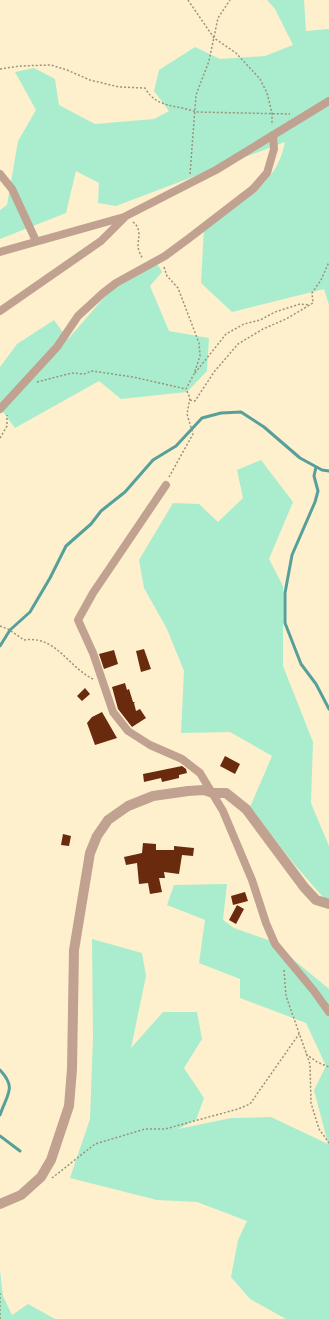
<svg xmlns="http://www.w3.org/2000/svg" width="329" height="1319" font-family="'Source Sans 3',sans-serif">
<rect width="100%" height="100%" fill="#fef0cd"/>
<!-- green -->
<path fill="#a9edce" d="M267,0H304L306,31L329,29V305L324,289L232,312L201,283L204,227C239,203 277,186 285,142L116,206L98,203L99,183L76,171L66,213L0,239V210L7,205L18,141L36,110L15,72L34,68L55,79L59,105L95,124L154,119L169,111L154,91L159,70L195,47L220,59L265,56L293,45L275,9Z
M155,260L162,272L150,286L169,331L209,338L207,371L187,392L121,399L99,381L15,428L0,408V367L17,344L54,320L68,339L109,292Z
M261,460L293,502L269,559L283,586V666L313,742L311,803L329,846V904L294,864L250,807L272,756L230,732L181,733L184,671L167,629L144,588L139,560L173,503L199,504L218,522L243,498L237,470Z
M227,884L223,920L234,928L271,941L329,989V1319H286L250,1299L231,1277L238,1240L247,1221L197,1202L157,1200L70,1178L90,1119L93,1037L92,939L142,953L146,976L131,1048L163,1012H197L202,1039L184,1068L204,1098L196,1120L178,1129L231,1118L271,1117L328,1144L314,1090L326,1066L306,1023L240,998V979L199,963L205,920L167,905L174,885Z
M0,1270L3,1296L12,1315L28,1304L55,1319H0Z"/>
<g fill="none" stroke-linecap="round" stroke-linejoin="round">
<!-- stream -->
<path stroke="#56a09c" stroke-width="3" d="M316,467L314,476L318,491L315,502L292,555L285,593V623L301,664L316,684L329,709
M0,646L10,630L30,612L50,578L66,546L91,524L101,511L125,492L153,460L176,446L202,418L221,413L241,412L264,427L300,458L322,470L329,471
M0,1070C17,1088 7,1094 0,1115
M0,1136L20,1151"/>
</g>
<!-- building -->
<path fill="#692a0e" d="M144,649L151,669L141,672L136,651Z
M114,650L118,664L104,669L99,654Z
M125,683L127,690L129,689L133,702H135L134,703L136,711L140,709L146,718L132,727L118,709L112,687Z
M85,688L90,694L82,701L77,696Z
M102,712L117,738L95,745L87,723L92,717Z
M225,756L240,764L235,774L220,766Z
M182,766L186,769L187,773L179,775V778L162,782L161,778L144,782L143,774Z
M63,834L71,836L69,846L61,845Z
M143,843L156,844V850H174V846L194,848L193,856L182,855L179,874L164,872L165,878H159L162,892L150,894L148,883L139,884L137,863L126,865L124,857L142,853Z
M245,892L248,901L233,905L231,896Z
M237,905L244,909L236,924L229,920Z"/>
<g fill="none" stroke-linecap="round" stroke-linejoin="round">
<!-- path -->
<path stroke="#9b9279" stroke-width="1.5" stroke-dasharray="2 2" stroke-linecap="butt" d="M188,0L214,38L236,53L260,79L267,93L272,113V125
M0,69L20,66L51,65L67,70L90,80L119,87L145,88C157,109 176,104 196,112L290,114
M190,174L196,95L209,61L218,18L230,0
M133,222C142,229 138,238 138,246C138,250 141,256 143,259
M164,267L167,276L178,288L199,343L200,356L194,374L186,389L190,398L187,414L193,434L169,477
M195,373L226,334L244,324L260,320L275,312L300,304L310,305
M37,382L72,373L84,374L92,371L133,377L186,389
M190,400L195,401L214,372L238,344L263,329L286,319L313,303L312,293L321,280L329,262
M0,438L7,426V415
M0,626L8,629L24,640C56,635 68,667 93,679
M284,970L286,996L310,1064L311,1103L319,1129L329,1143
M306,1054L317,1062L329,1067
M52,1178L95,1144L145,1129H165L238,1109L250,1104L299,1034
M0,1293V1319"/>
<!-- minor -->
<path stroke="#c1a190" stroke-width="8" d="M0,174L12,189L36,241
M0,252L124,217L216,170L329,101
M0,311L101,241L124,218
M0,409L57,347L78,316L103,293L116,283L165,256L188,239L253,189L267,173L274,149L273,135
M166,485L93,593L78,620L93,653L113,712L128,731L150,745L182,759L200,773L223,811L252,880L266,923L275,944L314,991L329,1012"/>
<!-- tertiary -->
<path stroke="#c1a190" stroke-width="10" d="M0,1204L21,1195L41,1177L51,1160L69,1106L72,1069L74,950L90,853L97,836L108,820L128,806L153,796L188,791L204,790L213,793H226L246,809L304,887L316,900L329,904"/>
</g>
</svg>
